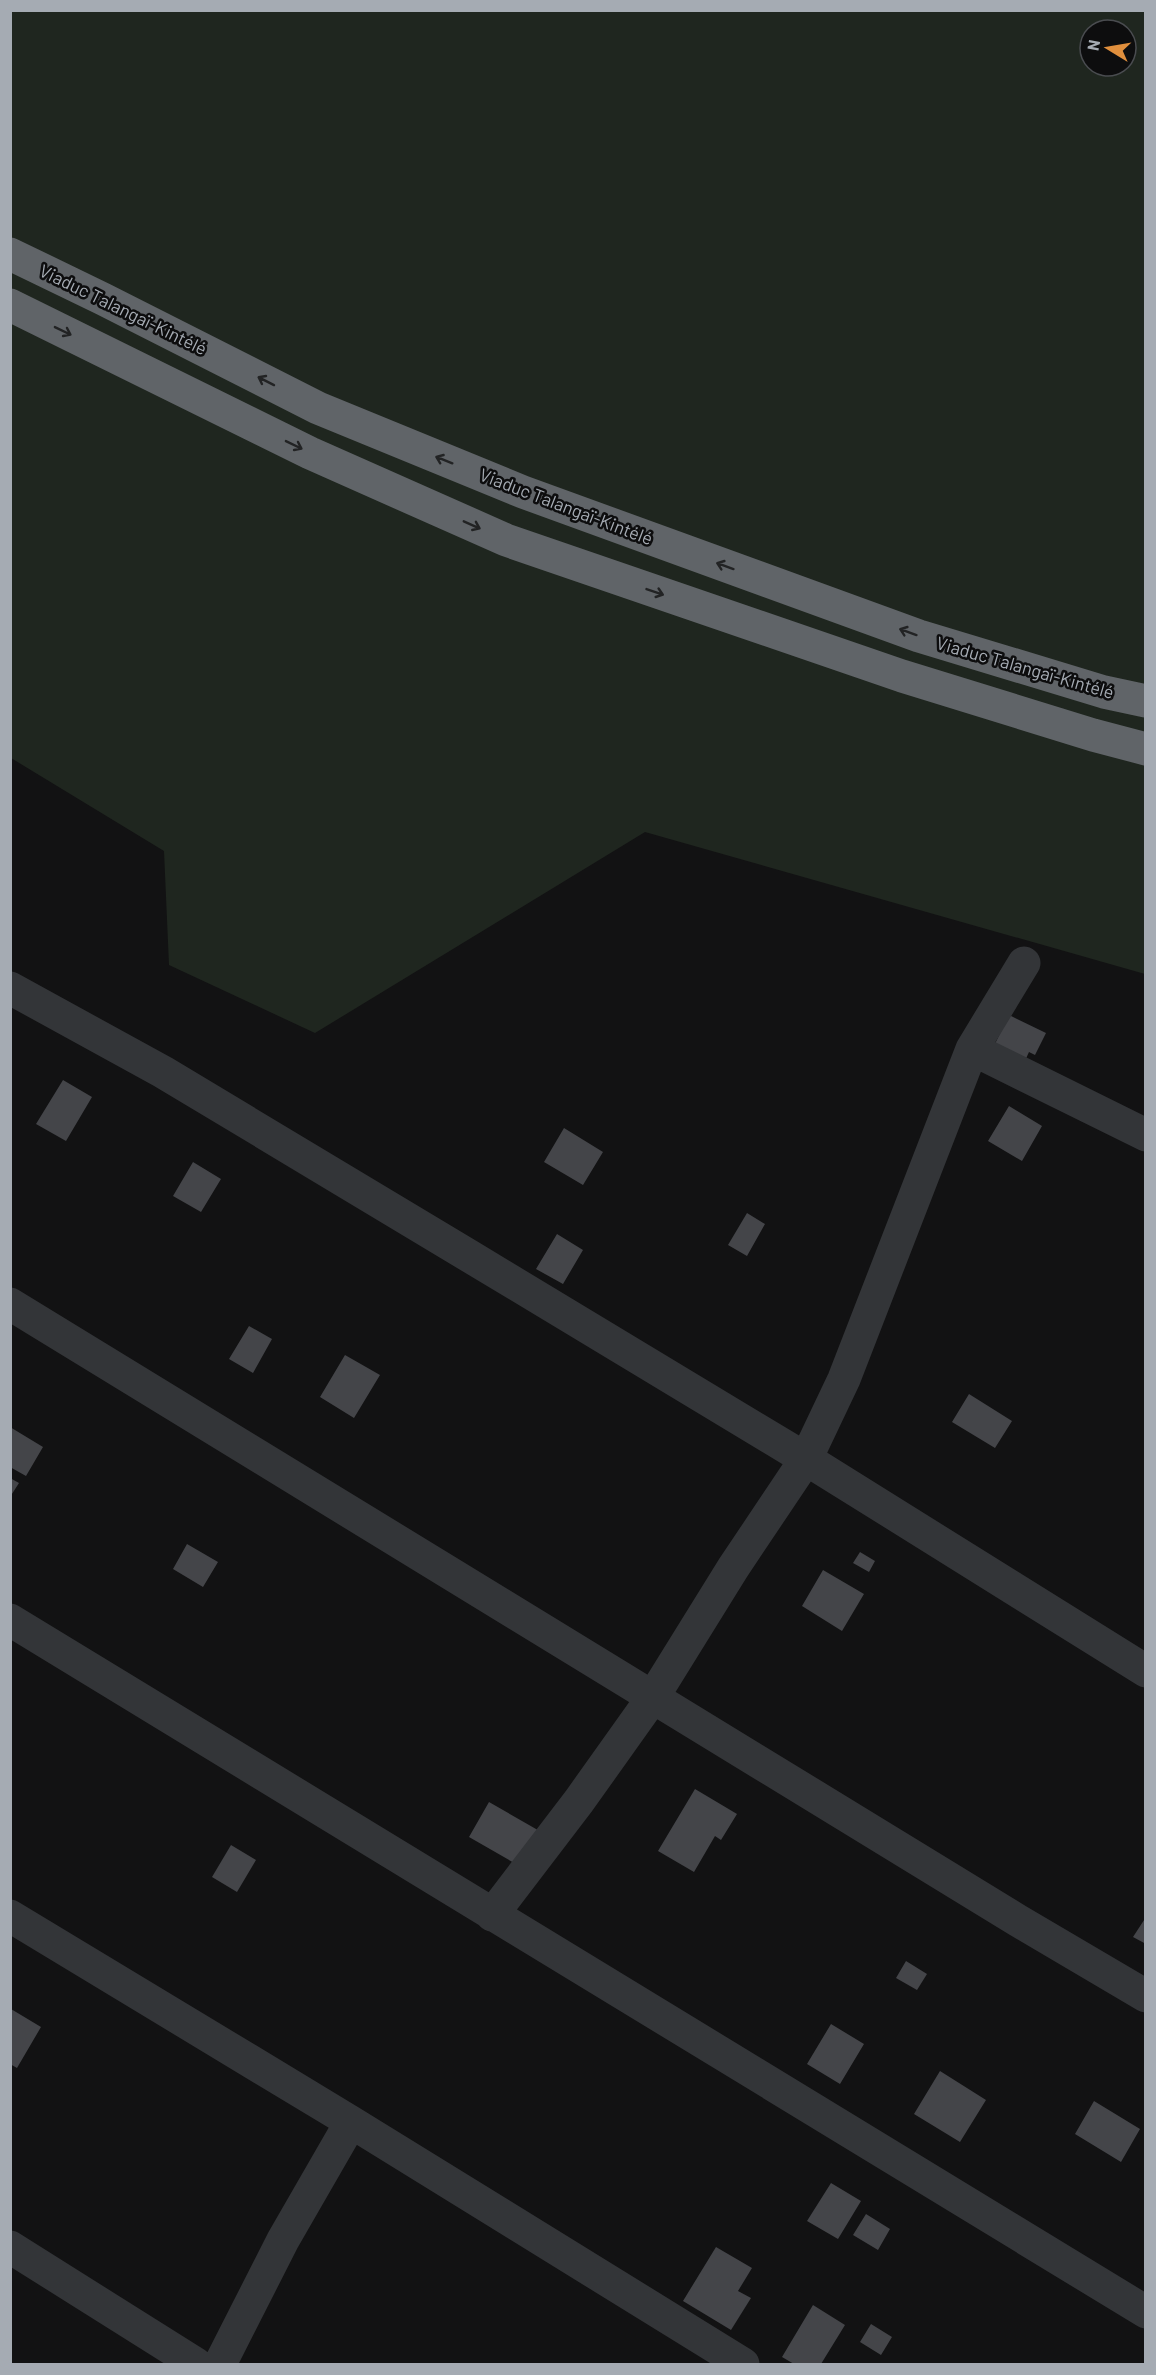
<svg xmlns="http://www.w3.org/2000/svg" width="1156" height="2375" font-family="Barlow,sans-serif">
<rect width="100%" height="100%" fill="#121213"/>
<!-- green -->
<path fill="#1f261f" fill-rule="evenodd" d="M10,11H1145V974L645,832L315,1033L169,965L164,851L11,758ZM1090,30H1126V66H1090Z"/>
<!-- building -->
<path fill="#444549" d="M1009,1015L1046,1033L1035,1055L1029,1052L1023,1065L992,1050Z
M63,1080L92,1097L66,1141L36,1124Z
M1009,1106L1042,1126L1022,1161L988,1141Z
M564,1128L603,1152L583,1185L544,1162Z
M193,1162L221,1179L201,1212L173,1196Z
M747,1213L765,1224L747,1256L728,1245Z
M557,1234L583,1250L563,1284L536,1269Z
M249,1326L272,1339L253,1373L229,1359Z
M345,1355L380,1375L354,1418L320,1397Z
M969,1394L1012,1421L995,1448L952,1422Z
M10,1427L43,1447L26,1476L10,1467Z
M10,1478L19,1483L10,1497Z
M187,1544L218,1562L203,1587L173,1569Z
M860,1552L875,1561L869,1572L853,1563Z
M823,1570L864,1594L842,1631L802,1606Z
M695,1789L737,1814L721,1840L715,1836L694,1872L658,1851Z
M489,1802L543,1833L523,1868L469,1837Z
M231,1845L256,1860L237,1892L212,1877Z
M1146,1917V1944L1133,1937Z
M906,1961L927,1974L917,1990L896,1978Z
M11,2009L41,2027L17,2068L10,2064Z
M831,2024L864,2044L840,2084L807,2064Z
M940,2071L986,2100L960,2142L914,2114Z
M1094,2101L1140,2129L1121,2162L1075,2134Z
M831,2183L861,2201L838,2239L807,2221Z
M866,2214L890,2229L878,2250L853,2235Z
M716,2247L752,2268L738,2291L751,2298L731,2330L683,2301Z
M813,2305L845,2325L821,2364H794L782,2357Z
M871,2324L892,2337L881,2355L860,2342Z"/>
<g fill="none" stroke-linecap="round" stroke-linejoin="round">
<!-- minor -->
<path stroke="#333538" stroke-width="33" d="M10,988L163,1072L471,1257L806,1459L1146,1671
M972,1049L1146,1135
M10,1304L1017,1920L1146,1996
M10,1620L1146,2312
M492,1915L579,1801L653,1697L733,1568L806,1459L844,1379L972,1049L1024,963
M10,1916L351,2122L743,2364
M10,2247L196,2364
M220,2364L283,2240L351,2122"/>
<!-- highway -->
<path stroke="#606468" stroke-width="33" d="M10,254L103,299L318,408L523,492L919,636L1104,692L1146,701
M10,305L310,453L506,540L902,676L1093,735L1146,749"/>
</g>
<!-- one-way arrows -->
<defs><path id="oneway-shaft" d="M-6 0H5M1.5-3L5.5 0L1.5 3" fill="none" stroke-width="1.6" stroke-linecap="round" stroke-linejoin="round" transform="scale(1.5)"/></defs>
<g stroke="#222324">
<use href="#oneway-shaft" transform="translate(63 331) rotate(26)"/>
<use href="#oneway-shaft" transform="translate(266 381) rotate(-153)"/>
<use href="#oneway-shaft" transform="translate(294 445) rotate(26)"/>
<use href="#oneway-shaft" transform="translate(444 460) rotate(-158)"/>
<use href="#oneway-shaft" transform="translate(472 525) rotate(24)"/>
<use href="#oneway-shaft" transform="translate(725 566) rotate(-160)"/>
<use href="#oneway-shaft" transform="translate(655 592) rotate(19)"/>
<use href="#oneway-shaft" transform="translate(908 632) rotate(-160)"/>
</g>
<g text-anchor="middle" stroke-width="5" stroke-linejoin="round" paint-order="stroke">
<!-- street labels -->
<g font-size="18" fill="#a5abb3" stroke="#0d0d0e">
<text transform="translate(123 310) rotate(26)" y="6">Viaduc Talangaï-Kintélé</text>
<text transform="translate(566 507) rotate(21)" y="6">Viaduc Talangaï-Kintélé</text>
<text transform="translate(1025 668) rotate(16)" y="6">Viaduc Talangaï-Kintélé</text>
</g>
</g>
<!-- border -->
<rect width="1156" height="2375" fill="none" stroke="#a5abb3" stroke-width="24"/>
<!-- north arrow -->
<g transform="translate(1108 48) rotate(281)"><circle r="28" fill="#0d0d0e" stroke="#4a4c50" stroke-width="1.5"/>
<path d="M0-4.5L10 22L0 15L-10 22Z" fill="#e08f3d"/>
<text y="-9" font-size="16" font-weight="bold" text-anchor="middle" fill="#a5abb3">N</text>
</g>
</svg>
